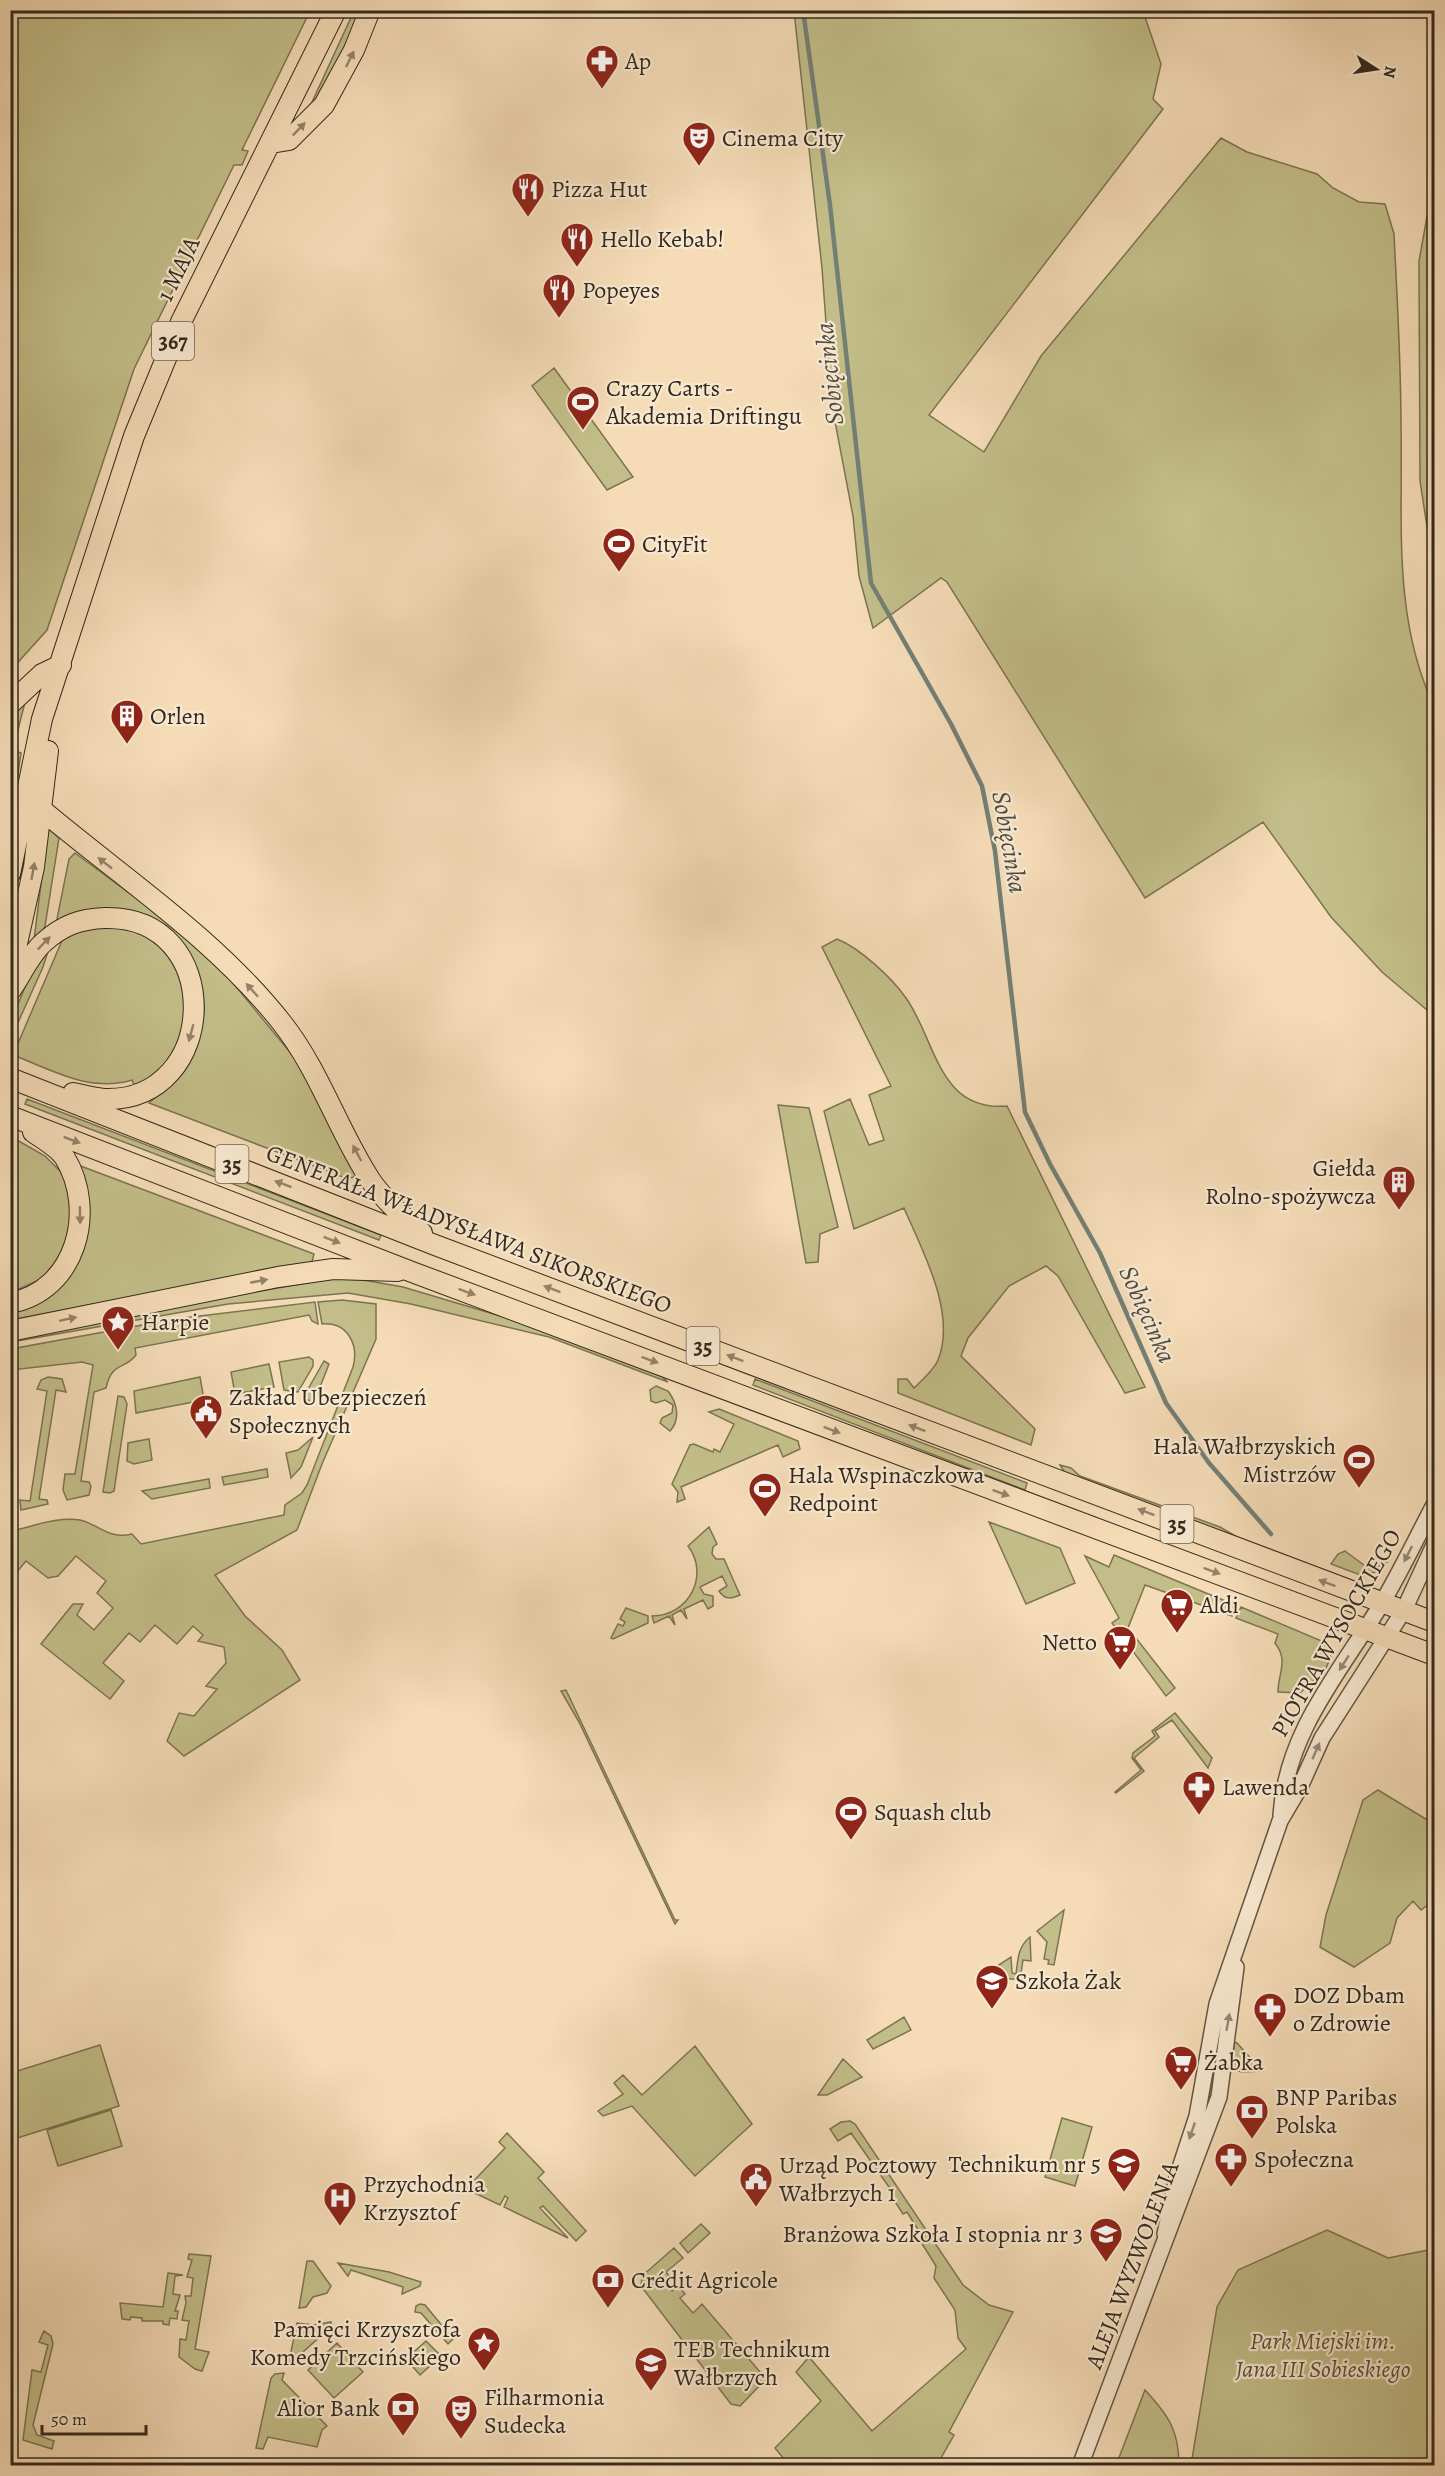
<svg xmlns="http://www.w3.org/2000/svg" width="1445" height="2476" font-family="Alegreya,serif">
<rect width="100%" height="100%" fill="#f5dcb7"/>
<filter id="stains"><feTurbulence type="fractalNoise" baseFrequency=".00333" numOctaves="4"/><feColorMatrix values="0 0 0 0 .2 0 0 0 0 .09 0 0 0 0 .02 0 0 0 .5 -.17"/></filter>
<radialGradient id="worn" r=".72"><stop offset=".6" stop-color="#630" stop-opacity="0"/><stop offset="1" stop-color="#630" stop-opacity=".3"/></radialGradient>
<!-- green -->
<path fill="#c3be89" stroke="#7c7453" stroke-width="1.5" d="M11,10L310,11L242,150L248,151L242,165H234L134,369L47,630L11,670Z
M354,11H364L345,55L307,113Z
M794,11H1143L1161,64L1153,99L1163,109L929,415L984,452L1041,356L1221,138L1247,152L1317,174L1333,188L1359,202L1385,204L1394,234C1397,297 1401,361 1401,425C1403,519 1392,618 1434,706V1016L1382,972L1331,917L1263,822L1145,898L947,582L941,578L873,628L859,576L853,516L832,406L822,268Z
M1434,178V572L1420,481L1419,261Z
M554,368L633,477L607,490L532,386Z
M26,698L13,750L21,753L11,822V712Z
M48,828L59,838L45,926L41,935L34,940Z
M75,853L205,949L303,1068L362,1174L348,1179L149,1103C170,1086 191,1063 199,1037C219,979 176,915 115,910C97,909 74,920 56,924L69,859Z
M84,927L129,928L160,943L183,974L186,1033L166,1063L146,1080L134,1085L132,1080C90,1093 52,1070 13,1055L64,936Z
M837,939C860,948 892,978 906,998C936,1040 938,1112 1007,1106L1145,1387L1125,1393L1058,1276L1046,1266L1009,1286L968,1338L961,1356L1035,1429L1031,1445L898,1393V1379H907L914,1388C922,1380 934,1370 938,1360C957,1313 922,1250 904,1208L854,1229L824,1111L850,1099L869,1145L884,1140L869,1095L891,1086L822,947Z
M50,945L43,967L11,1038C11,1011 33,966 50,945Z
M27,1099L381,1235L379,1240L25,1104Z
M778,1105L809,1108L838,1227L820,1234L818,1262L806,1263Z
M10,1136L45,1156L60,1171L72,1193L70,1246L46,1277L10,1293Z
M78,1165L314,1254L312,1262L11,1320V1308L24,1305L89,1222V1201Z
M352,1278L403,1287L534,1326L661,1376L668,1382L549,1337L411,1304L348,1293L228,1304L11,1342V1336L45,1329L329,1279Z
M342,1300L376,1304V1339L322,1464L297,1530L215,1575L245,1616L282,1650L300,1680L184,1756L167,1741L179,1713L194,1716L217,1689L206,1686L226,1663L224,1647L198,1641L203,1635L193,1626L177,1644L155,1625L140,1642L129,1633L103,1663L124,1681L110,1699L41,1644L73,1604H83L77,1615L94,1630L113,1608L97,1593L106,1581L76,1556L58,1576L48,1578L26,1561L11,1579V1531C31,1527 59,1516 80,1520C100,1525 110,1540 132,1534L141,1544L284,1515L285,1505L302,1493L307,1485L353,1367C359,1345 348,1322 322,1324L318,1302Z
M315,1302L318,1324L312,1321L309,1315L135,1348L136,1355C125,1370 112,1361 106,1388L94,1392L81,1481L89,1482L91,1486L89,1495L67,1500L63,1490L65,1474H75L93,1365L82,1362L11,1370V1349L175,1319Z
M309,1357L313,1360V1366L298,1392L284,1390L279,1362Z
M324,1361L329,1364L313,1405L304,1396Z
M269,1364L274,1387L235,1394L231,1372Z
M48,1377L62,1379L66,1392L56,1390L39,1499L47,1500L48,1504L21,1510L20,1500L30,1501L47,1391L37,1389L41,1380Z
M200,1377L204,1400L136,1413L134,1391Z
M755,1379L1027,1483L1025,1490L753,1385Z
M656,1386L668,1391C677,1403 681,1419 670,1431L660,1423L662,1418L672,1413L673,1405L665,1400L656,1403L651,1401L650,1390Z
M118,1396L124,1397L127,1404L114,1491L110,1493L103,1492Z
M719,1409L798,1441L800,1449L783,1457L778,1445L681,1487L685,1499L677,1502L678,1492L672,1484L690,1445L694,1444L713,1452L714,1449L720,1452L734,1424L709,1412Z
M313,1437L301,1467L291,1478L286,1453L298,1450Z
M149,1439L152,1460L134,1464L127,1461L128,1443Z
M1060,1465L1071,1468L1080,1476L1220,1527L1252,1546L1065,1473Z
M267,1469L268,1477L224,1485L222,1477Z
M209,1479L210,1488L152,1499L142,1491Z
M989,1522L1060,1548L1075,1583L1026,1604Z
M709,1527L717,1544L713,1547L712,1554L716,1559H724L740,1595C731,1599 725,1600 719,1591L727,1586L722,1576L700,1587L704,1594L713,1596V1606L708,1609L703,1600L684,1609L687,1619L681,1610L672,1615L675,1625L669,1616L654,1623L652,1616C689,1616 710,1575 688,1546Z
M1345,1551L1368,1568L1379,1566L1388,1555L1389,1559L1381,1570L1363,1576L1331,1564L1338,1554Z
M1114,1555L1235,1605L1232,1616L1145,1585L1128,1628L1175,1688L1166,1696L1112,1623L1119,1618L1085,1556L1109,1567Z
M1241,1607L1324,1642L1331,1657L1325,1670L1300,1693L1278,1692C1278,1673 1289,1661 1275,1643L1278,1634L1236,1618Z
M626,1608L648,1616V1623L613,1639L611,1638L618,1624L623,1626L625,1622L620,1619Z
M566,1690L675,1920H678L675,1924L579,1722L561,1691Z
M1175,1713L1212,1758L1208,1768L1172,1720L1155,1731L1159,1737L1134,1758L1144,1771L1116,1793L1115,1792L1141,1770L1132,1758L1133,1753L1155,1736L1152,1731Z
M1378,1790L1434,1824V1900L1421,1910L1413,1901L1397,1918L1390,1943L1354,1967L1320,1947L1326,1915L1363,1800Z
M1064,1910L1054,1965L1048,1964L1049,1960L1044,1959L1047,1942L1037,1931Z
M1030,1937L1031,1961L1023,1960L1020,1980L987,1976L988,1972L1011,1957L1012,1973L1016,1974C1018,1958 1018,1947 1030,1937Z
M904,2017L911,2030L873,2049L867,2040Z
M1234,2042L1237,2043L1262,2071L1242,2072L1233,2069Z
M100,2045L119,2106L11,2140V2073Z
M695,2046L752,2124L695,2176L632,2106L603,2116L598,2111L623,2094L614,2083L623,2075L642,2095Z
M843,2059L862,2077L827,2095H818Z
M111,2110L122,2146L58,2166L47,2130Z
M1062,2118L1092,2127L1075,2186L1045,2177Z
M850,2121L855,2124L963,2285L989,2305L1013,2312L949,2432L954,2435L937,2465H789L775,2448L821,2401L796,2372L809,2357L872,2431L966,2349L958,2338L955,2310L934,2278L936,2266L921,2242L924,2239L907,2212L903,2214L887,2189L889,2187L851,2133L838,2141L830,2129L841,2122Z
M507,2133L544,2172L538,2178L586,2231L576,2241L543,2206L540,2208L568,2238L504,2207L508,2198L505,2196L500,2205L466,2189L505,2148L499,2142Z
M701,2224L710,2233L688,2253L680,2243Z
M1327,2230L1388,2258L1434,2249V2465H1191L1217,2307L1238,2270Z
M674,2248L683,2258L666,2272L670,2277L665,2282L672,2291L678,2286L685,2294L680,2298L693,2313L702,2304L766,2379L740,2406L731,2404L641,2286L642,2276Z
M189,2254L211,2256L195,2349L209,2352L202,2371L195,2369L179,2357L180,2339L186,2340L189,2321L182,2320L186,2303L185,2296H191L193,2278L187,2277L192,2260L188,2259Z
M307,2261H313L331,2286L327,2293L313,2297L306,2307L299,2308Z
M338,2263L389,2272L421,2282L420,2286L402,2294L403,2287L351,2270L348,2276Z
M168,2273L183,2275L175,2276L173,2294L180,2295L175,2311H178L177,2319L170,2318L169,2325L163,2324V2321H142V2318L131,2317L130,2320L122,2319L120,2303L163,2307Z
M420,2304L425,2305L453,2339L448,2344L421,2313L415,2312L416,2306Z
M331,2322V2327L295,2359L289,2361L297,2323L314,2325Z
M44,2331L51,2336L53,2344L33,2425L37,2435L54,2441L52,2449L23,2440L32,2370L41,2372L48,2345L39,2342Z
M426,2341L441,2356L420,2375L406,2359Z
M337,2343L363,2372L334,2398L308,2370Z
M284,2373L282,2380L327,2426L322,2430L317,2447L268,2437L263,2449L256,2448L271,2378L275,2374Z
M1145,2390C1168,2415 1179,2430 1179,2465H1148L1142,2459L1134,2465H1120L1117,2463Z"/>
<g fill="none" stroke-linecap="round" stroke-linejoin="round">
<!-- stream -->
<path stroke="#738077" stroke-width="4.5" d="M803,10L830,205L871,583L951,724L982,786L995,851L1025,1112L1050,1164L1100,1253L1166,1403L1209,1463L1271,1534"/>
<!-- tertiary casing -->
<g stroke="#645644" stroke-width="18">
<path id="tertiary" d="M1281,1815C1286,1732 1341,1671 1382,1603C1401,1571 1417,1537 1434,1505
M1165,2234L1177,2177L1197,2116L1217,2004L1280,1821L1300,1787L1322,1738L1404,1610L1434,1545
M1080,2466L1219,2097L1236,1967"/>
</g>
<!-- primary casing -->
<g stroke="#34291d" stroke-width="22">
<path id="primary" d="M271,143L289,140L324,105L354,50L370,10
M10,704L42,674L61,665
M42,810C124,879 215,938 282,1023C320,1071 338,1131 371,1181C385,1201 403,1217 422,1233
M10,874L42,719L134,436L181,322L336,10
M10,975L34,867L48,751
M10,991C21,976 30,954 44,942C63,925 80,919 105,918C226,915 221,1103 104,1099C94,1098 83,1095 73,1093
M10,1078L435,1245L1434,1622
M10,1116L412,1272L1434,1655
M10,1303C76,1291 97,1211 65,1158C59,1148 43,1139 33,1132
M10,1331L278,1277L333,1269L398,1271"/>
</g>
<!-- tertiary -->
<use href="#tertiary" stroke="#f8e8d0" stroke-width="15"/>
<!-- primary -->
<use href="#primary" stroke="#f5dcb7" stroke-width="20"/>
</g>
<!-- one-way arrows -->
<defs><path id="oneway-solid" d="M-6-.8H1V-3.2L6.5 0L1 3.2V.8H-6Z" transform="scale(1.5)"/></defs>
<g fill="#94826a">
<use href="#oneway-solid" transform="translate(350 59) rotate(-64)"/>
<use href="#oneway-solid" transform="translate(299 129) rotate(-46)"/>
<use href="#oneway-solid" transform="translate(105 863) rotate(-142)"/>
<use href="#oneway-solid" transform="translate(33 871) rotate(-80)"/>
<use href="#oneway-solid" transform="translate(44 943) rotate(-46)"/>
<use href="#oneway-solid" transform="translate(252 990) rotate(-132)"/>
<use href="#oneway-solid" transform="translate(191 1033) rotate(105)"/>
<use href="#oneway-solid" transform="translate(72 1140) rotate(21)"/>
<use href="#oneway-solid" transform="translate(357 1153) rotate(-118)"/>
<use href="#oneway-solid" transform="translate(283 1184) rotate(-159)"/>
<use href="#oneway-solid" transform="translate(80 1215) rotate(89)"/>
<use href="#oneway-solid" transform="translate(332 1240) rotate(21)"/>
<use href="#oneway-solid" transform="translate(259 1281) rotate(-11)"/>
<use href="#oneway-solid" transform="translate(552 1289) rotate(-159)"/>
<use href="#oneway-solid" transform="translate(467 1292) rotate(20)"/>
<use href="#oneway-solid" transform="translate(68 1319) rotate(-12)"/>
<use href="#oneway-solid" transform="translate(735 1358) rotate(-159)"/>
<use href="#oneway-solid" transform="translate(650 1360) rotate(20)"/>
<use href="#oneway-solid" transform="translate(917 1428) rotate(-159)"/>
<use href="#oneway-solid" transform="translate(832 1430) rotate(21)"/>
<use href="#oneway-solid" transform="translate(1001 1493) rotate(20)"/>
<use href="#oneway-solid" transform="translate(1146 1512) rotate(-159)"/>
<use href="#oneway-solid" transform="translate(1212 1571) rotate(20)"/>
<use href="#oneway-solid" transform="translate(1327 1583) rotate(-159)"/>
</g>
<g fill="#968876">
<use href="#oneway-solid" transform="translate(1408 1554) rotate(117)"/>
<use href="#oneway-solid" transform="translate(1344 1663) rotate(123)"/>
<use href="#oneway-solid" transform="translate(1316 1751) rotate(-66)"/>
<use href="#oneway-solid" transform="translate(1228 2022) rotate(-80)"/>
<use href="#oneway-solid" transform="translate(1192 2131) rotate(109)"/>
</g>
<!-- icons -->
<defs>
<g id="pharmacy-pin" transform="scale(1.725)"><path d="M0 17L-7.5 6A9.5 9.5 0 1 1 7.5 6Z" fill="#8f2418" stroke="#f8e8d0"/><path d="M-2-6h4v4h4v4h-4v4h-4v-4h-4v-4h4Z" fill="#fff"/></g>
<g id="theatre-pin" transform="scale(1.725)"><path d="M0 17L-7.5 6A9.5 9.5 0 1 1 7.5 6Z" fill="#8f2418" stroke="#f8e8d0"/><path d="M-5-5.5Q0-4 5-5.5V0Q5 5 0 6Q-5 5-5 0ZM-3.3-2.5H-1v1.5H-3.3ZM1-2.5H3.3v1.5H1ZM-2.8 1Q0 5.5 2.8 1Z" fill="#fff"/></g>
<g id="restaurant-pin" transform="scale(1.725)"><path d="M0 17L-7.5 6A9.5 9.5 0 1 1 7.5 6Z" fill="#8f2418" stroke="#f8e8d0"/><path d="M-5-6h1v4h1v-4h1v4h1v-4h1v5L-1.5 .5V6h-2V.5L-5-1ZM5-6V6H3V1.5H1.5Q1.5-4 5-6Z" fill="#fff"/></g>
<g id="stadium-pin" transform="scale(1.725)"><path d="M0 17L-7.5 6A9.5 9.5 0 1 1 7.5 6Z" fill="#8f2418" stroke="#f8e8d0"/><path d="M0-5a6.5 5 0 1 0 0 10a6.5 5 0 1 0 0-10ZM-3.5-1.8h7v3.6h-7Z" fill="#fff"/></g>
<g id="building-pin" transform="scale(1.725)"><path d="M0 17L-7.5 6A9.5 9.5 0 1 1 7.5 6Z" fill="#8f2418" stroke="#f8e8d0"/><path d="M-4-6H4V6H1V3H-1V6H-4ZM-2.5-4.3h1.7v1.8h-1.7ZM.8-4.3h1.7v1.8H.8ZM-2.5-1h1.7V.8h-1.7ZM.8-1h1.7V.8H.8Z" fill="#fff"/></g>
<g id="sight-pin" transform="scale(1.725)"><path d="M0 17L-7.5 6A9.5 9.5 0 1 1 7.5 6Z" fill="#8f2418" stroke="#f8e8d0"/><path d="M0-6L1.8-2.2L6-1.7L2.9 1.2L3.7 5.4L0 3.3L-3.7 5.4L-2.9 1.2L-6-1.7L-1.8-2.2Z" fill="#fff"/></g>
<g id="civic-pin" transform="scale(1.725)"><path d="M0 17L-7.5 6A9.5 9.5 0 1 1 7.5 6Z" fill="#8f2418" stroke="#f8e8d0"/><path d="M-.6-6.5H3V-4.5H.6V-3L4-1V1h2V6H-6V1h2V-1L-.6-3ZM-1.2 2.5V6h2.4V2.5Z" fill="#fff"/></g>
<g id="supermarket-pin" transform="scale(1.725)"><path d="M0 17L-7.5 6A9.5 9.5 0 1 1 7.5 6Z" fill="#8f2418" stroke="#f8e8d0"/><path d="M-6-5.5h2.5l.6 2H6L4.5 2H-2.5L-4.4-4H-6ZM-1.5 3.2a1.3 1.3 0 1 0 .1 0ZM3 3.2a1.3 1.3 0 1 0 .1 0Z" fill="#fff"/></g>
<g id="school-pin" transform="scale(1.725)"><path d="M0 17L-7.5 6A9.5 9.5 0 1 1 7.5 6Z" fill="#8f2418" stroke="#f8e8d0"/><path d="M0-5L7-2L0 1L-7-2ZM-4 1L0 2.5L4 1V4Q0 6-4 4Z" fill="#fff"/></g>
<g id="bank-pin" transform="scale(1.725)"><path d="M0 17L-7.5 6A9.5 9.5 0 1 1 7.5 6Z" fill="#8f2418" stroke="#f8e8d0"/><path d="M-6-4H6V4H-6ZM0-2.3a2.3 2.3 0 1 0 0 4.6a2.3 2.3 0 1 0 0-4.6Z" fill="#fff"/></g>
<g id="hospital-pin" transform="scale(1.725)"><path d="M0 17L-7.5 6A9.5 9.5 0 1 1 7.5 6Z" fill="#8f2418" stroke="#f8e8d0"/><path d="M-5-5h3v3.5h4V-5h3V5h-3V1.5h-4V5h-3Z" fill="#fff"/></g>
</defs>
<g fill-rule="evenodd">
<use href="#pharmacy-pin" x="602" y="61"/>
<use href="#theatre-pin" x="699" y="138"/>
<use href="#restaurant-pin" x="528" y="189"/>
<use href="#restaurant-pin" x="577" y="239"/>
<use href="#restaurant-pin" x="559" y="290"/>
<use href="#stadium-pin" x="583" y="402"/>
<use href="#stadium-pin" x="619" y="544"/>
<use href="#building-pin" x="127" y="716"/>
<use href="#building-pin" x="1399" y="1182"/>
<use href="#sight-pin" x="118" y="1322"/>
<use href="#civic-pin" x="206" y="1411"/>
<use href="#stadium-pin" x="1359" y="1460"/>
<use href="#stadium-pin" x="765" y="1489"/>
<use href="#supermarket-pin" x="1177" y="1605"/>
<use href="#supermarket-pin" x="1120" y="1642"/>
<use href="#pharmacy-pin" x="1199" y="1787"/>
<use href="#stadium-pin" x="851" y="1812"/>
<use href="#school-pin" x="992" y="1981"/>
<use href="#pharmacy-pin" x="1270" y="2009"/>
<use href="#supermarket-pin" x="1181" y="2062"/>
<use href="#bank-pin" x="1252" y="2111"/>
<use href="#pharmacy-pin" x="1231" y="2159"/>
<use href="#school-pin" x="1124" y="2164"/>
<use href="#civic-pin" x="756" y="2179"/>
<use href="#hospital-pin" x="340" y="2198"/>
<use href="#school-pin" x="1106" y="2234"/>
<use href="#bank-pin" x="608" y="2280"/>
<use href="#sight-pin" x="484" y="2343"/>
<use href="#school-pin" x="651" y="2363"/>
<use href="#bank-pin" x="403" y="2408"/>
<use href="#theatre-pin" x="461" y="2411"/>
</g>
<g text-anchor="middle" stroke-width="4.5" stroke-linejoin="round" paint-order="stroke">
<!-- shield labels -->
<g fill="#f8e8d0" stroke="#6f6253" stroke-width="1.5">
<rect x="152" y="322" width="42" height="38" rx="4.5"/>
<rect x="215.5" y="1145" width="33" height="38" rx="4.5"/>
<rect x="686.5" y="1327" width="33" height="38" rx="4.5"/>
<rect x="1160.5" y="1505" width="33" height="38" rx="4.5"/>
</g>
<g font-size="22" font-weight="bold" fill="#34291d">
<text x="173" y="349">367</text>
<text x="232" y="1172">35</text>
<text x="703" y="1354">35</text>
<text x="1177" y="1532">35</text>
</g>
<!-- poi labels -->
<g font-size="24" fill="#34291d" stroke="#f8e8d0" text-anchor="start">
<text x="625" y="69">Ap</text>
<text x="722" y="146">Cinema City</text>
<text x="551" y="197">Pizza Hut</text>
<text x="600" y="247">Hello Kebab!</text>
<text x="582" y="298">Popeyes</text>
<text x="606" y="396">Crazy Carts -<tspan x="606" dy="28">Akademia Driftingu</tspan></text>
<text x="642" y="552">CityFit</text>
<text x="150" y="724">Orlen</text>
<text x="1376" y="1176" text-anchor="end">Giełda<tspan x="1376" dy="28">Rolno-spożywcza</tspan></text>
<text x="141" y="1330">Harpie</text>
<text x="229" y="1405">Zakład Ubezpieczeń<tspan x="229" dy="28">Społecznych</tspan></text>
<text x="1336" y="1454" text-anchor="end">Hala Wałbrzyskich<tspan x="1336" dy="28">Mistrzów</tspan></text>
<text x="788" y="1483">Hala Wspinaczkowa<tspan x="788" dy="28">Redpoint</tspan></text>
<text x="1200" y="1613">Aldi</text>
<text x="1097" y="1650" text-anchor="end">Netto</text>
<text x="1222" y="1795">Lawenda</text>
<text x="874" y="1820">Squash club</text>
<text x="1015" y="1989">Szkoła Żak</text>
<text x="1293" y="2003">DOZ Dbam<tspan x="1293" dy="28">o Zdrowie</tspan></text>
<text x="1204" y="2070">Żabka</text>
<text x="1275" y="2105">BNP Paribas<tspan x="1275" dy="28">Polska</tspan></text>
<text x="1254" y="2167">Społeczna</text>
<text x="1101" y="2172" text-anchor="end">Technikum nr 5</text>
<text x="779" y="2173">Urząd Pocztowy<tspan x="779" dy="28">Wałbrzych 1</tspan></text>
<text x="363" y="2192">Przychodnia<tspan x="363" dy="28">Krzysztof</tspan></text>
<text x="1083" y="2242" text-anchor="end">Branżowa Szkoła I stopnia nr 3</text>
<text x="631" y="2288">Crédit Agricole</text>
<text x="461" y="2337" text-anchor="end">Pamięci Krzysztofa<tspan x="461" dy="28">Komedy Trzcińskiego</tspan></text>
<text x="674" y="2357">TEB Technikum<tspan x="674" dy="28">Wałbrzych</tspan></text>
<text x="484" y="2405">Filharmonia<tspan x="484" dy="28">Sudecka</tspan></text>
<text x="380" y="2416" text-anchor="end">Alior Bank</text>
</g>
<!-- street labels -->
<g font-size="24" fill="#34291d" stroke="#f8e8d0">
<text transform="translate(178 269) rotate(-64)" y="8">1 MAJA</text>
<text transform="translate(469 1229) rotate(21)" y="8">GENERAŁA WŁADYSŁAWA SIKORSKIEGO</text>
<text transform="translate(1336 1633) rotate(-60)" y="8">PIOTRA WYSOCKIEGO</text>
<text transform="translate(1132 2265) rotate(-69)" y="8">ALEJA WYZWOLENIA</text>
</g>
<!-- park labels -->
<g font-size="24" font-style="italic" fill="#584e38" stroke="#f8e8d0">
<text x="1323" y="2349">Park Miejski im.<tspan x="1323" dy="28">Jana III Sobieskiego</tspan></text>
</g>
<!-- water labels -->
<g font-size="26" font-style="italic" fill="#4e4d42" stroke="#f8e8d0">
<text transform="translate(829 374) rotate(-96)" y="9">Sobięcinka</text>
<text transform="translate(1010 842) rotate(80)" y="9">Sobięcinka</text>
<text transform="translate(1148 1314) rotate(66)" y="9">Sobięcinka</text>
</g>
</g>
<!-- margin -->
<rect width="1445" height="2476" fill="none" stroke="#f5dcb7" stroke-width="36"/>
<rect x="12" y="12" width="1421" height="2452" fill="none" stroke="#34291d" stroke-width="3"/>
<rect x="18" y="18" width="1409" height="2440" fill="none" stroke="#34291d" stroke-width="1.5"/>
<!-- north arrow -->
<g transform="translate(1376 69) rotate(102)" stroke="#f8e8d0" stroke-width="4.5" paint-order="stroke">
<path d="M0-4.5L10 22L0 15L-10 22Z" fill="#34291d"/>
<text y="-9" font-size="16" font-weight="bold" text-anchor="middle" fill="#34291d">N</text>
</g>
<!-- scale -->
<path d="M42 2425v9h104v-9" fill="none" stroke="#34291d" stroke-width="3"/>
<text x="51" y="2425" font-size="18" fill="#34291d" stroke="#f8e8d0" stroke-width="4.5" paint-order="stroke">50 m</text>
<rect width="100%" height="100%" filter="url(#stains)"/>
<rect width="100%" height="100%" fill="url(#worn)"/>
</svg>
